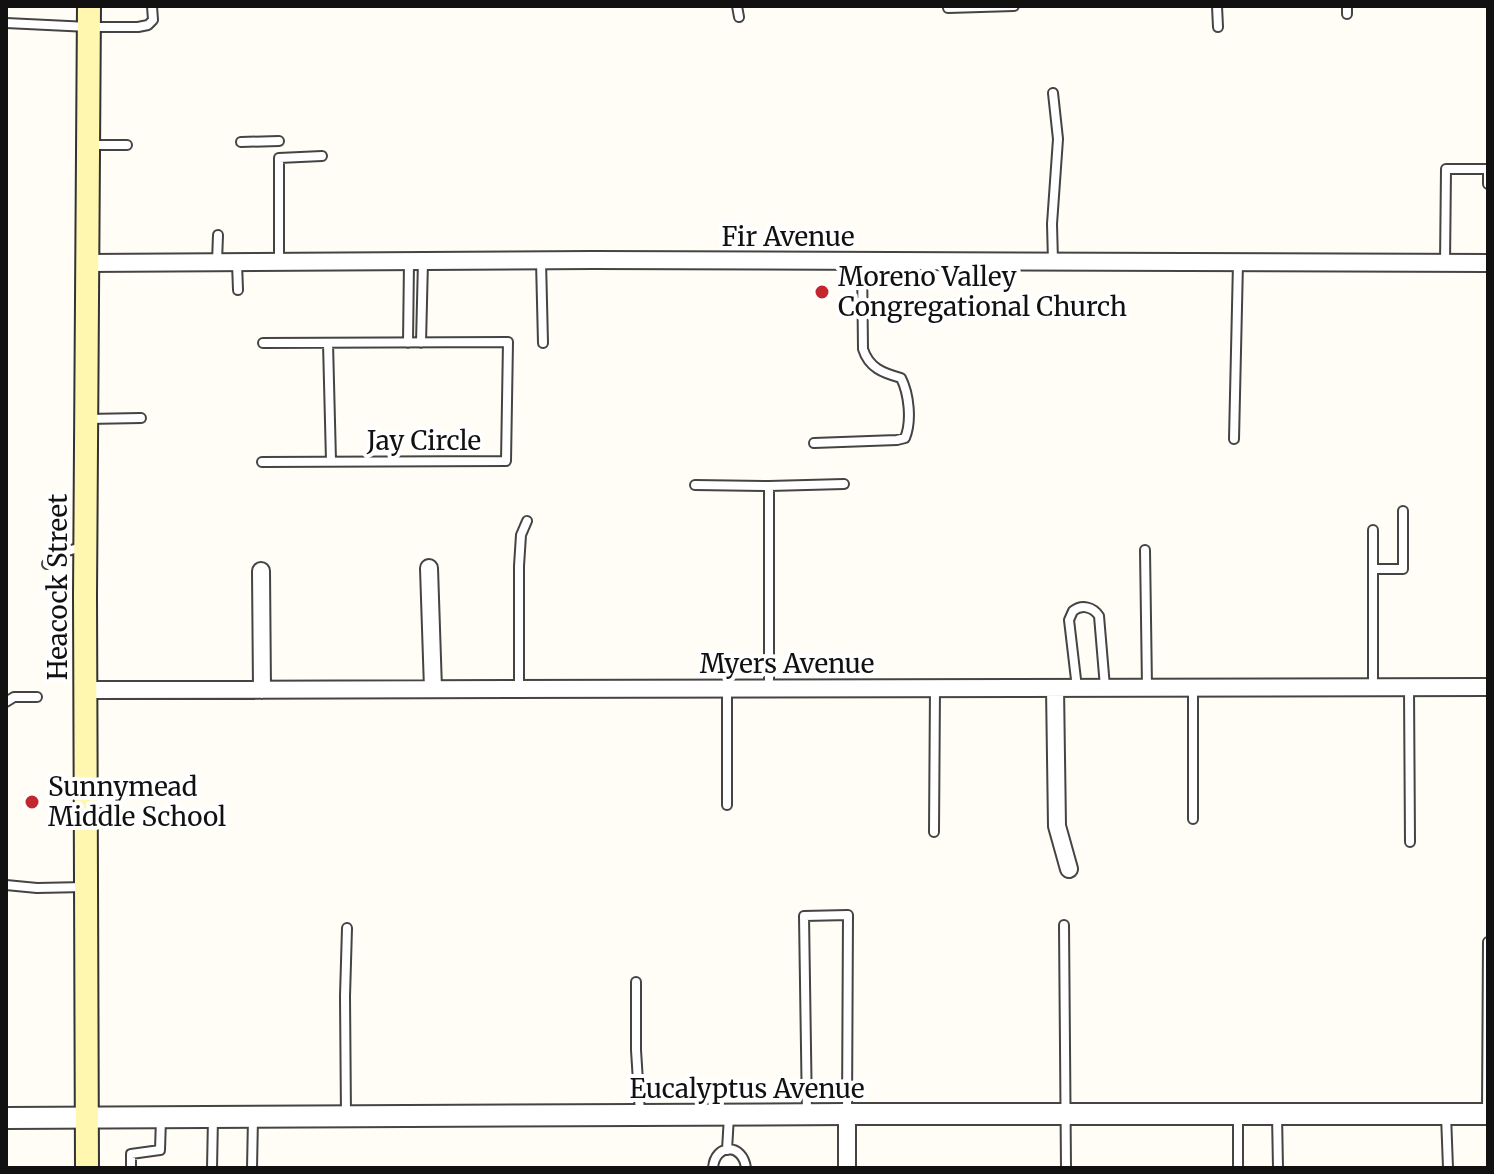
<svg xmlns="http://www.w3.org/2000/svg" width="1494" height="1174" font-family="Merriweather,serif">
<rect width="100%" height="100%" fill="#fffdf5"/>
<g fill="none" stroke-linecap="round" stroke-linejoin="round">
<!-- service casing -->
<g stroke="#444" stroke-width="12">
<path id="service" d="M737,6L739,17
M948,6V8L1014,6
M1217,6L1218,27
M1347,6V14
M6,23L89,27H138L148,25L153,20L152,6
M241,142L279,141
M91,145H127
M541,261L543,343
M1053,261L1052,224L1058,139L1053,93
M217,262L218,235
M237,263L238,290
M279,263V158L322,156
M1445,264L1446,169H1488V184
M328,343L331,461
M408,343L409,262
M421,343L423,261
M87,419L141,418
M1234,439L1238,263
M814,443L897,440L905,438C912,421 909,394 901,378C883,373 869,368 863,349L862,261
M262,462L506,461L508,342L263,343
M695,485L769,486V688
M769,486L844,484
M1145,550L1147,687
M47,564L55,555L81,547
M1373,569H1403V511
M1373,687V530
M1077,688L1069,620L1073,611C1082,604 1093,607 1099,616L1105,687
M1193,688V819
M1409,688L1410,842
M519,689V566L521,535L527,521
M6,702L14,697H37
M87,803H115
M727,805V689
M934,832L935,688
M6,885L37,888L85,887
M1064,925L1066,1168
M636,982V1050L640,1113
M1487,1113L1488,942
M807,1114L804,916L848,915L847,1112
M1277,1115L1278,1168
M1446,1115L1448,1168
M346,1116L345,996L347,928
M727,1150L729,1116
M131,1168V1154L160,1150L161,1118
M212,1168L213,1118
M252,1168L253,1118
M713,1168C715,1143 743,1143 746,1168
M1238,1168V1115"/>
</g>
<!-- minor casing -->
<g stroke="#444" stroke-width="20">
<path id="minor" d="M87,263L593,260L1488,263
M429,568L433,689
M261,571L262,690
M1055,688L1057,826L1069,869
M85,690L1488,687
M847,1114V1168"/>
</g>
<!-- tertiary casing -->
<g stroke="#444" stroke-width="24">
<path id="tertiary" d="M6,1118L847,1114H1488"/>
</g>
<!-- secondary casing -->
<g stroke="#333" stroke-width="26">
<path id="secondary" d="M87,1168L85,595L89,6"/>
</g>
<!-- service -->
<use href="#service" stroke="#fff" stroke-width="8"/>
<!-- minor -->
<use href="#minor" stroke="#fff" stroke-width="16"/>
<!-- tertiary -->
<use href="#tertiary" stroke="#fff" stroke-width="20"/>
<!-- secondary -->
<use href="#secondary" stroke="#fff6b0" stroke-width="22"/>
</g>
<!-- markers -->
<g fill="#c4262e" stroke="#fff" stroke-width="3">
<circle cx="822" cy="292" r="8"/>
<circle cx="32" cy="802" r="8"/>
</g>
<g text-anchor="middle" stroke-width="8" stroke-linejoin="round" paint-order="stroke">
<!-- street labels -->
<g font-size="26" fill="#111" stroke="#fff">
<text x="788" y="246">Fir Avenue</text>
<text x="424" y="450">Jay Circle</text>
<text transform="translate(58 587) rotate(-90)" y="9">Heacock Street</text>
<text x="787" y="673">Myers Avenue</text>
<text x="747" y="1098">Eucalyptus Avenue</text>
</g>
<!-- poi labels -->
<g font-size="26" fill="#111" stroke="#fff" text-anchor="start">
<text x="838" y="286">Moreno Valley<tspan x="838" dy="30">Congregational Church</tspan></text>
<text x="48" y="796">Sunnymead<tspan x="48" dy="30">Middle School</tspan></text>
</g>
</g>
<!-- border -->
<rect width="1494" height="1174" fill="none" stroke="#111111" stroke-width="16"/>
</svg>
